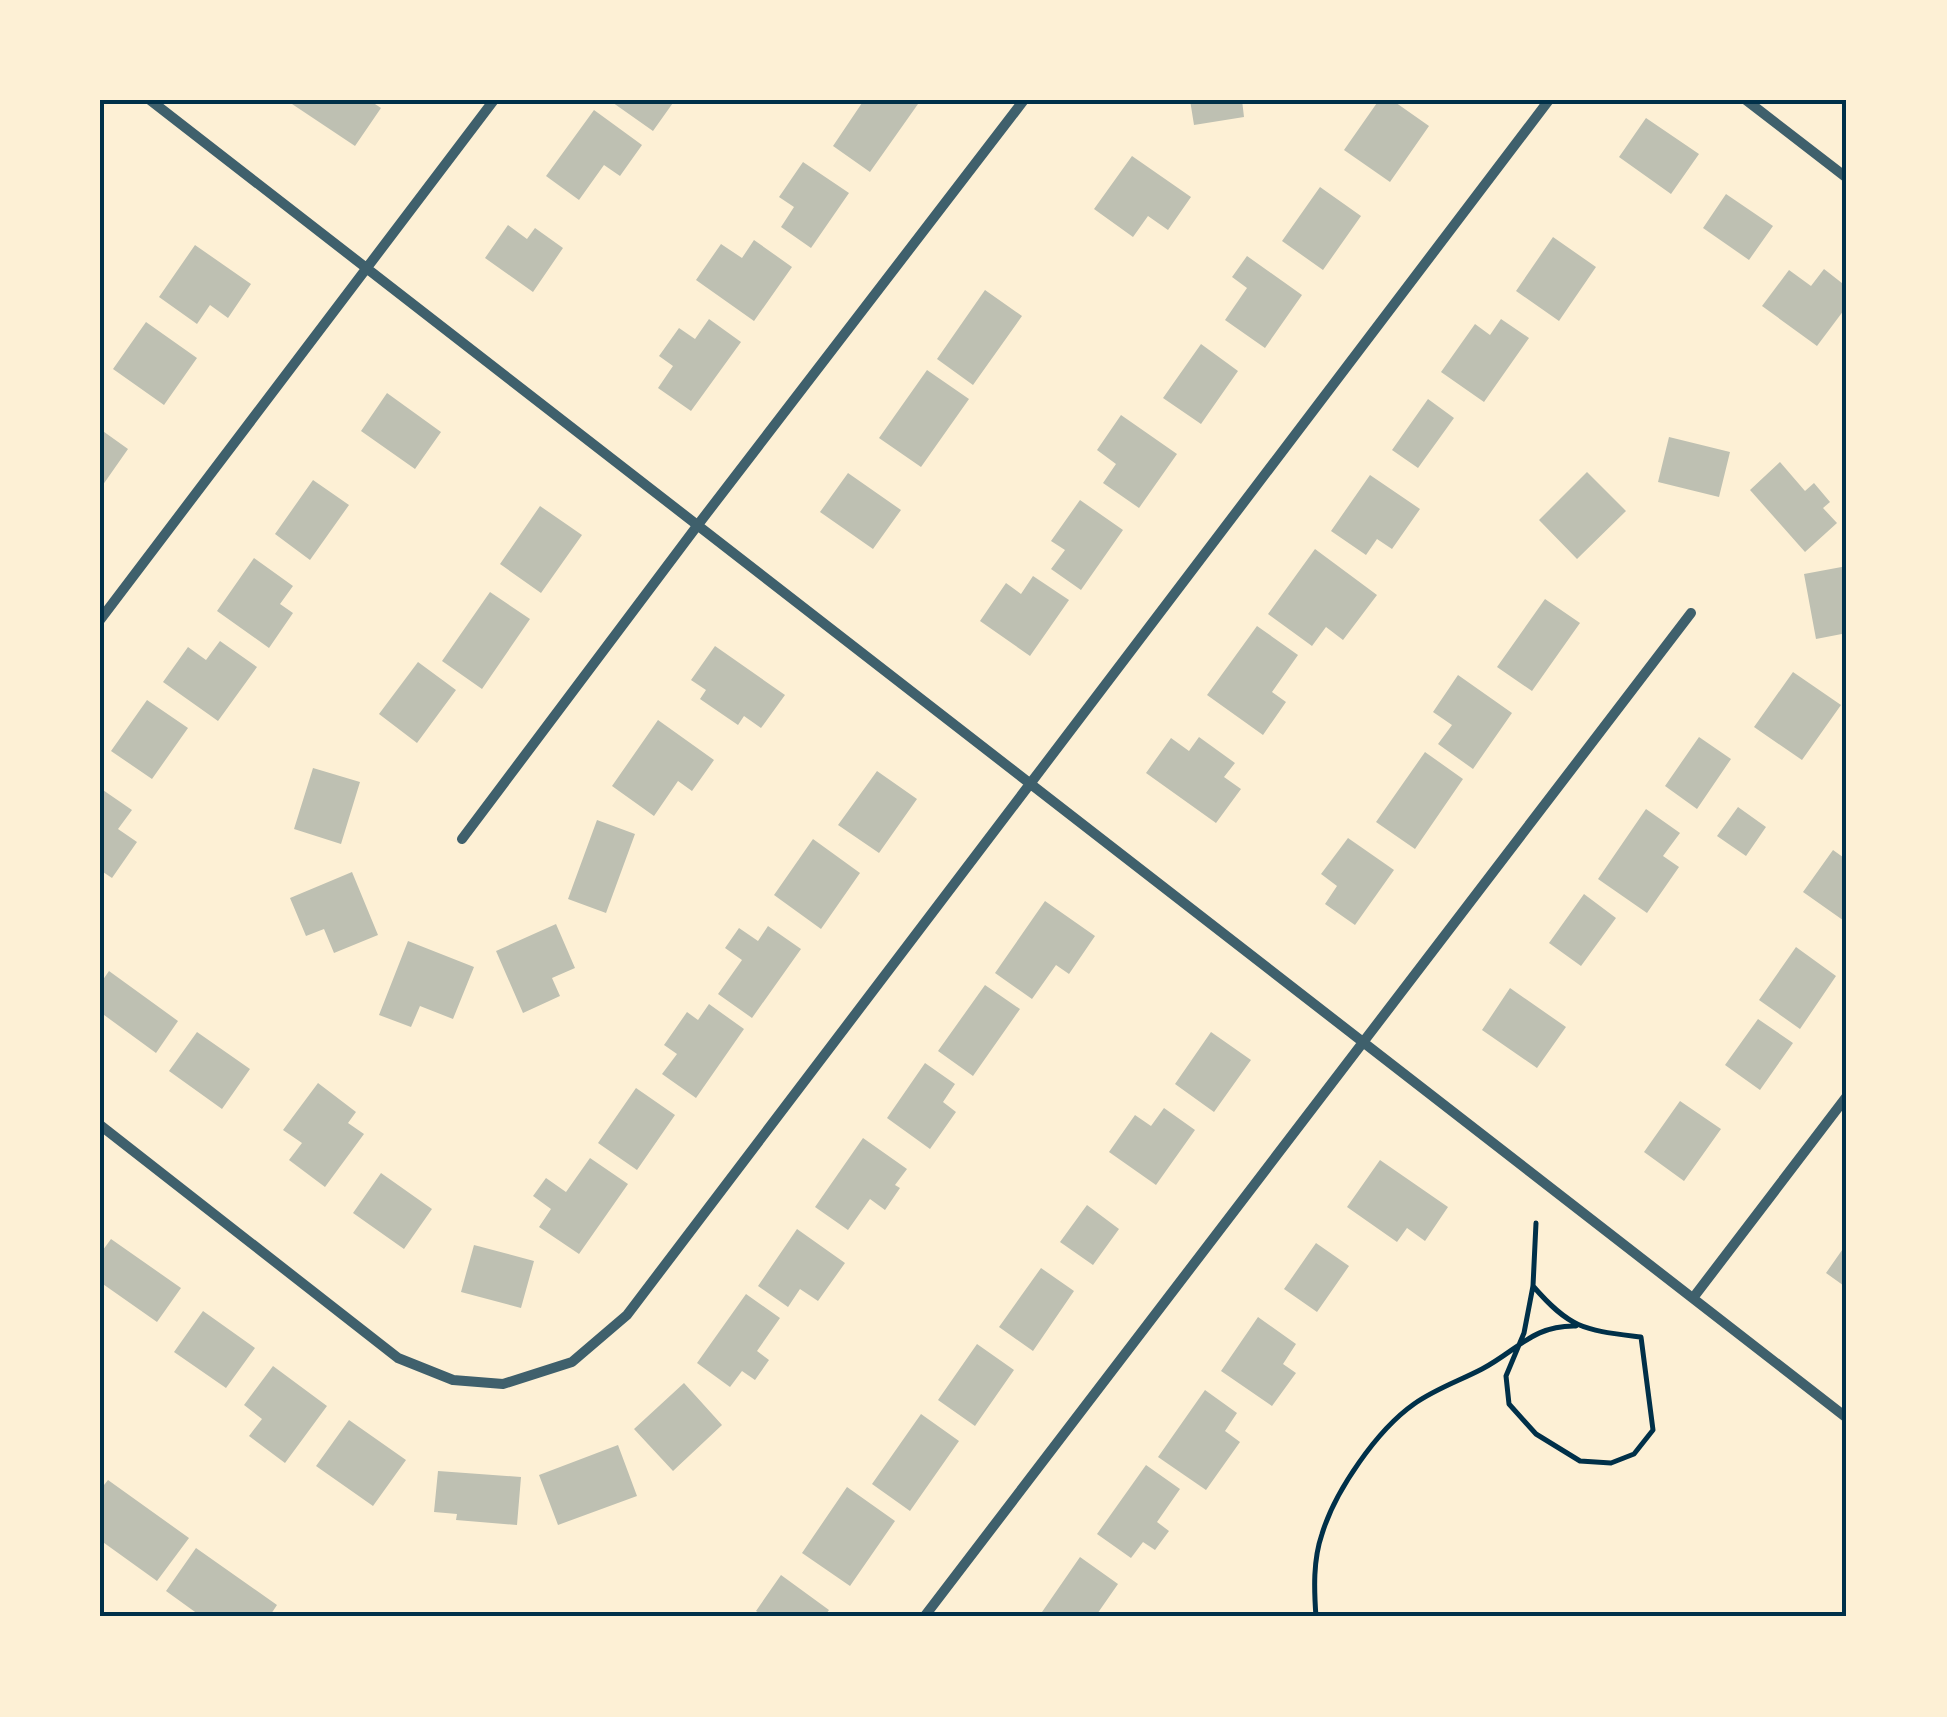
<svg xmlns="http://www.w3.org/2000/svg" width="1947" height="1717" font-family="Roboto,sans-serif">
<rect width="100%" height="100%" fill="#fdf0d5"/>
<!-- building -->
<path fill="#bec0b2" d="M286,100H369L381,108L355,146Z
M609,100H675L653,131Z
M864,100H912L918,104L870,172L833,146Z
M1190,100H1242L1244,117L1194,125Z
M1379,100H1392L1429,126L1390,182L1344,150Z
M594,110L642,145L620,176L604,165L579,200L546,176Z
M1646,118L1699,154L1671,194L1619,157Z
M1132,156L1191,197L1168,230L1148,216L1133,237L1094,209Z
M803,162L849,193L811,248L781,227L794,207L779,197Z
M1320,187L1361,216L1323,270L1282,241Z
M1726,194L1773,226L1749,260L1703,228Z
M508,225L527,239L535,228L563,248L533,292L485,258Z
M1553,237L1596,267L1559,321L1516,291Z
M754,240L792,267L754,321L696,280L721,244L742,258Z
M195,245L251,284L228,318L210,305L197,324L159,297Z
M1247,256L1302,295L1265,348L1225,320L1247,288L1232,277Z
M1824,269L1847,287V306L1817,346L1762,306L1789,270L1811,286Z
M985,290L1022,316L973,385L937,359Z
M709,319L741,342L691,411L658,388L673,366L659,356L679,328L695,339Z
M1501,319L1529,338L1484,402L1441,372L1475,324L1490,335Z
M146,322L197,358L164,405L113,369Z
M1201,344L1238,371L1201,424L1163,398Z
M927,370L969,399L921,467L879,438Z
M387,393L441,432L415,469L361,431Z
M1428,399L1454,418L1418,468L1392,450Z
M1121,415L1177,454L1139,508L1103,483L1116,464L1097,450Z
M100,429L128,449L100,489Z
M1669,437L1730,452L1719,497L1658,482Z
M1780,462L1805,491L1814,483L1830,502L1823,508L1837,523L1805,552L1750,490Z
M1587,472L1626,511L1577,559L1539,520Z
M848,473L901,510L873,549L820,512Z
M1370,475L1420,509L1392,549L1377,539L1366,555L1331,531Z
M313,480L349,505L310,560L275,534Z
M1080,500L1123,530L1081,590L1051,569L1065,550L1051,541Z
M540,506L582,535L541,593L500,564Z
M1315,549L1377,595L1343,640L1326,627L1312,646L1268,614Z
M254,558L293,586L280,604L293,613L269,648L217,611Z
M1847,566V633L1816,639L1804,574Z
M1033,576L1069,600L1030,656L980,621L1006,583L1021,594Z
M490,592L530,619L482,689L442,661Z
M1545,599L1580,623L1532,691L1497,667Z
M1257,626L1298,655L1272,692L1286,702L1263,735L1207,695Z
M220,641L257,667L218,721L163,682L188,647L206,660Z
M715,646L785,695L761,728L744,716L738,725L700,699L706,690L691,680Z
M418,662L456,690L417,743L379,714Z
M1793,672L1841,705L1802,760L1754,727Z
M1458,675L1512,713L1473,769L1438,744L1452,725L1433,712Z
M147,700L188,728L152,779L111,751Z
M658,720L714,760L692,791L678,781L654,816L612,786Z
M1199,737L1235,763L1224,777L1241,789L1216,823L1146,773L1171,738L1189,751Z
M1699,737L1731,759L1697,809L1665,786Z
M1425,752L1463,779L1415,849L1376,822Z
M313,768L360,782L341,844L294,829Z
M877,771L917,799L879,853L838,825Z
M100,788L132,810L118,829L137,842L112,878L100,870Z
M1738,807L1766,827L1746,856L1717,836Z
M1646,809L1680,833L1663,856L1679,867L1647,913L1598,879Z
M597,820L635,834L606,913L568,899Z
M1348,838L1394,870L1355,925L1325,904L1337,886L1321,874Z
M813,839L860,873L821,929L774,895Z
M1833,850L1847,860V923L1803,892Z
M352,872L378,935L334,953L324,929L306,936L290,898Z
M1584,894L1616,918L1581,966L1549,943Z
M1045,901L1095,936L1069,974L1056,965L1032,999L995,973Z
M556,924L575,968L552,978L560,996L523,1013L496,951Z
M768,926L801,949L752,1018L718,994L742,960L725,948L739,928L758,941Z
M408,941L474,967L453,1019L420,1006L411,1027L379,1015Z
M1796,947L1836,976L1800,1029L1759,1000Z
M109,971L178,1021L156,1053L100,1012V984Z
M985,985L1020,1009L973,1076L938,1051Z
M1510,988L1566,1027L1537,1068L1482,1030Z
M709,1004L744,1029L696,1098L662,1074L677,1054L664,1045L687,1012L698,1020Z
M1758,1019L1793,1043L1760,1090L1725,1065Z
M197,1032L250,1069L222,1109L169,1071Z
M1211,1032L1251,1060L1214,1112L1175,1084Z
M925,1063L955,1084L943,1102L956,1112L930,1149L887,1118Z
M318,1083L356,1112L348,1123L364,1134L325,1187L289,1160L302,1143L283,1130Z
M636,1088L675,1115L637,1170L598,1143Z
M1680,1101L1721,1129L1684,1181L1644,1152Z
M1164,1108L1195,1130L1156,1185L1109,1152L1135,1115L1151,1126Z
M863,1138L907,1169L895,1185L900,1188L885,1210L870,1199L848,1230L815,1207Z
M590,1158L628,1184L579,1254L539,1227L551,1209L533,1196L546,1178L566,1192Z
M1380,1160L1448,1207L1425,1241L1407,1228L1397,1242L1347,1207Z
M381,1173L432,1209L404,1249L353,1213Z
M1087,1205L1119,1229L1093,1265L1060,1242Z
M797,1229L845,1263L818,1301L800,1289L788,1307L758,1286Z
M111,1239L181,1288L157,1322L100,1282V1254Z
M1316,1243L1349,1266L1317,1312L1284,1289Z
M1847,1243V1288L1826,1273Z
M474,1245L534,1261L521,1308L461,1292Z
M1041,1268L1074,1291L1033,1351L999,1327Z
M746,1294L780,1318L757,1351L769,1360L755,1380L742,1371L730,1387L697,1363Z
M203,1311L255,1348L226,1388L174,1352Z
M1258,1317L1296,1344L1283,1364L1296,1373L1272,1406L1221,1371Z
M977,1344L1014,1370L975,1426L938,1400Z
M273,1366L327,1406L285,1463L249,1436L262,1419L244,1405Z
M684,1383L722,1425L673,1471L634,1429Z
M1205,1390L1237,1413L1225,1431L1240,1442L1206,1490L1158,1457Z
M921,1414L959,1441L910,1511L872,1484Z
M349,1420L406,1460L373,1506L316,1466Z
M618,1445L637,1496L558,1525L539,1475Z
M1146,1465L1180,1489L1157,1522L1169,1531L1155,1550L1143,1542L1131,1558L1097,1534Z
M438,1471L521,1477L517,1525L456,1520L457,1514L434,1512Z
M108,1480L189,1538L157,1581L100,1540V1490Z
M847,1487L895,1521L850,1586L802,1553Z
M196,1548L277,1605L269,1617H202L166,1591Z
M1080,1557L1118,1584L1095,1617H1050L1042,1612Z
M781,1575L829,1610L824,1617H765L756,1611Z"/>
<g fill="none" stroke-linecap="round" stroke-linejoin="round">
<!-- path -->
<path stroke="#003049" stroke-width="5" d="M1533,1286C1571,1330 1585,1330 1641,1337L1653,1430L1634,1454L1611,1463L1580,1461L1536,1434L1509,1404L1506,1376L1524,1333L1533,1286L1536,1223
M1316,1617C1314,1589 1313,1560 1322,1534C1335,1491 1377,1430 1414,1404C1435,1389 1459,1381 1482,1369C1518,1350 1533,1325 1576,1326"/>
<!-- minor -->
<path stroke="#3f606c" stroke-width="10" d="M150,100L1847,1418
M1746,100L1847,178
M100,620L494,100
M462,839L697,526L1024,100
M100,1125L398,1358L453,1380L503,1384L572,1362L627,1315L1549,100
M1693,1298L1847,1096
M924,1617L1691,613"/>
</g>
<!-- border -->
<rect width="1947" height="1717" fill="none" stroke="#fdf0d5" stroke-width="205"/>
<rect x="102" y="102" width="1742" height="1512" fill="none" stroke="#003049" stroke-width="4"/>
</svg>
